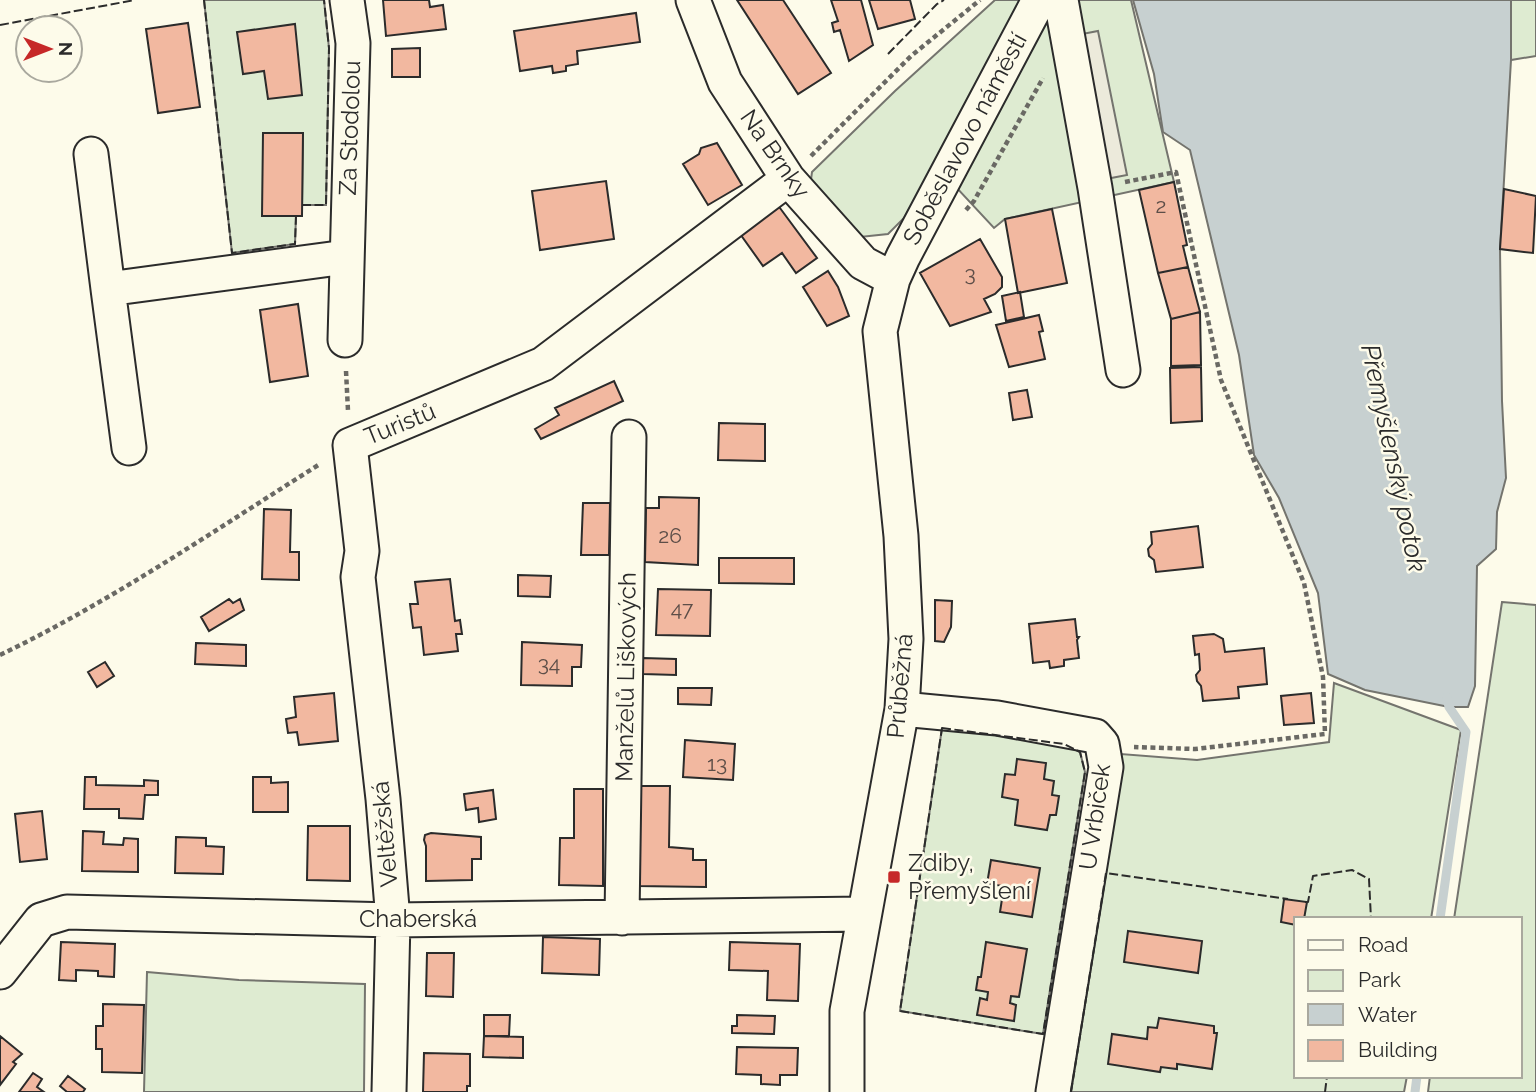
<svg xmlns="http://www.w3.org/2000/svg" width="1536" height="1092" font-family="Raleway,sans-serif">
<rect width="100%" height="100%" fill="#fdfbea"/>
<!-- green -->
<path fill="#deebd1" stroke="#74746e" stroke-width="2" d="M204,0H324L329,48L326,205H302L303,133H263V216H296L295,244L232,253Z
M995,0H1131L1174,182L1005,219L994,228L956,187L929,176L904,218L888,234L860,237L810,187L812,172L895,91Z
M1511,0H1536V56L1511,60Z
M1502,602L1536,605V1092H1428L1430,1076H1520V919H1454Z
M1334,683L1461,730L1431,919H1296V1076H1407L1404,1092H1071L1106,873L1121,754L1197,760L1329,742Z
M942,728L1064,744L1080,752L1085,772L1043,1034L900,1011Z
M147,972L239,980L365,984L364,1092H144Z"/>
<!-- parking -->
<path fill="#eceadb" stroke="#74746e" stroke-width="2" d="M1098,31L1127,175L1106,179L1077,35Z"/>
<!-- water -->
<path fill="#c7d0d0" stroke="#74746e" stroke-width="2" d="M1133,0H1511V60L1500,249L1502,401L1506,478L1497,512L1496,549L1477,566L1475,686L1468,707H1449L1365,690L1328,674L1318,593L1279,498L1254,455L1239,355L1190,150L1163,132L1154,74Z"/>
<g fill="none" stroke-linecap="round" stroke-linejoin="round">
<!-- stream -->
<path stroke="#c7d0d0" stroke-width="9" d="M1440,919L1466,732L1449,707L1447,697
M1415,1092L1417,1076"/>
</g>
<!-- building -->
<path fill="#f2b8a0" stroke="#2b2b2b" stroke-width="2" d="M383,0H429L430,7L443,5L446,29L386,36Z
M737,0H783L831,73L798,94Z
M831,0H861L873,45L849,61L840,30L834,32L832,23L838,21Z
M869,0H910L915,19L878,29Z
M636,13L640,42L577,51L578,64L566,66V71L553,73L552,66L520,71L514,31Z
M188,23L200,107L158,113L146,29Z
M295,24L302,95L268,99L264,71L243,74L237,32Z
M420,48V77H392V49Z
M263,133H303L302,216H262Z
M717,143L742,185L708,205L683,164L699,154L701,148Z
M606,181L614,239L540,250L532,191Z
M1174,182L1187,245L1183,246L1188,267L1158,273L1139,190Z
M1504,189L1536,196L1533,253L1500,249Z
M777,204L817,258L796,273L782,253L763,266L738,231Z
M1052,209L1067,283L1018,293L1005,219Z
M980,239L1002,277V287L995,294L984,299L991,312L950,326L920,273Z
M1188,267L1200,312L1171,319L1158,273Z
M828,271L838,287L849,316L827,326L803,287Z
M1020,292L1024,317L1006,321L1002,296Z
M298,304L308,376L270,382L260,310Z
M1200,312L1201,365L1171,366V319Z
M1039,315L1043,331L1039,332L1045,359L1009,367L996,325Z
M1201,367L1202,421L1171,423L1170,368Z
M614,381L623,401L541,439L535,429L559,415L555,408Z
M1027,390L1032,417L1013,420L1009,393Z
M719,423L765,424V461L718,460Z
M659,497L699,498L698,565L645,562L646,508H659Z
M583,503H610L609,555H581Z
M264,509L291,510L290,552H299V580L262,579Z
M1198,526L1203,567L1156,572L1154,560L1149,556L1148,549L1152,544L1151,532Z
M719,558H794V584L719,583Z
M518,575L551,576L550,597L518,596Z
M450,579L455,621L460,620L462,634H456L458,651L424,655L421,627L413,628L410,604H418L415,582Z
M658,589L711,590L710,636L656,635Z
M229,599L233,603L240,599L244,610L209,631L201,617Z
M935,600L952,601L951,627L944,642L935,641Z
M1075,619L1077,637H1079L1077,640L1079,658L1064,660V666L1050,668L1049,661L1033,663L1029,624Z
M1214,634L1223,639L1225,652L1264,648L1267,684L1238,687L1239,698L1203,701L1201,686L1197,681L1196,675L1200,670L1199,654L1195,655L1193,636Z
M522,642L582,645L581,667H572V686L521,685Z
M196,643L246,645V666L195,664Z
M643,658L676,659V675L643,674Z
M105,662L114,676L97,687L88,672Z
M678,688H712L711,705L678,704Z
M334,693L338,741L299,745L297,732L288,733L286,719L296,717L294,697Z
M1311,693L1314,723L1284,725L1281,696Z
M685,740L735,744L733,780L683,777Z
M1017,759L1046,763L1044,779L1054,781L1052,795L1059,796L1056,815H1050L1047,830L1015,825L1018,800L1002,797L1005,774L1015,775Z
M85,777H96V785L144,786V780L158,781V795H145L143,819L119,818V809H84Z
M253,777H271V783L288,782V812H253Z
M639,786H670L669,847L693,849V860H706V887L637,886Z
M574,789H603V886L559,885L560,838H574Z
M493,790L496,819L479,822L478,808L466,810L464,794Z
M42,811L47,859L20,862L15,814Z
M308,826H350V881L307,880Z
M83,831L104,832L103,844L123,845L124,838L138,839V872L82,871Z
M431,833L481,837V859H472V880L426,881V846L424,840L425,835Z
M176,837L206,838V846L224,847L223,874L175,873Z
M991,860L1040,868L1032,917L1000,912L1004,886L987,884Z
M1284,899L1307,902L1304,919H1296V925L1281,922Z
M1128,931L1202,941L1198,973L1124,962Z
M543,937L600,939L599,975L542,973Z
M61,942L115,944L114,977L98,976V971L76,970V981L59,980Z
M730,942L800,944L798,1001L767,1000L768,971L729,970Z
M986,942L1027,949L1019,997L1011,996L1010,1003L1016,1005L1014,1021L977,1015L980,998L987,1000L988,992L976,990L978,977H981Z
M427,953H454L453,997L426,996Z
M103,1004L144,1005L142,1073L102,1072V1049H96V1026H103Z
M484,1015H510L509,1036H484Z
M737,1015L775,1016L774,1034L732,1033V1026H737Z
M1159,1018L1214,1026V1033H1217L1212,1069L1177,1064V1069L1161,1067L1160,1072L1108,1064L1112,1034L1147,1039L1148,1027L1157,1028Z
M0,1036L22,1054L13,1062L16,1064L0,1085Z
M484,1036L523,1037V1058L483,1057Z
M737,1047L798,1048L797,1075H780V1085L761,1084V1075L736,1074Z
M424,1053L470,1054V1086H467V1092H423Z
M33,1073L42,1079L37,1087L44,1092H19Z
M68,1076L85,1089L83,1092H67L60,1086Z"/>
<g fill="none" stroke-linecap="round" stroke-linejoin="round">
<!-- minor casing -->
<g stroke="#2b2b2b" stroke-width="37">
<path id="minor" d="M693,0L725,82L788,179L863,263L893,279
M1061,0L1095,188L1123,370
M91,154L108,289L346,257
M108,289L129,448
M345,340L353,43L347,0
M902,709L997,718L1095,736L1102,744L1106,767L1053,1092
M622,918L629,437
M0,972L41,920L67,912L393,920L864,914
M389,1092L393,920L383,799L358,577L362,551L350,445L543,364L788,179
M847,1092V1011L902,709L906,639L901,536L880,331L893,279L903,257L1039,0"/>
</g>
<!-- path -->
<path stroke="#6a6964" stroke-width="4.5" stroke-dasharray="5 3.5" stroke-linecap="butt" d="M811,156L911,56L980,0
M1125,182L1176,172L1221,380L1304,583L1323,677L1325,734L1195,749L1134,747
M966,210L974,201L1043,78
M346,371L348,411
M0,655C112,601 215,530 320,464"/>
<!-- minor -->
<use href="#minor" stroke="#fdfbea" stroke-width="33"/>
<!-- fence -->
<path stroke="#2b2b2b" stroke-width="2" stroke-dasharray="9 3.5" stroke-linecap="butt" d="M204,0L232,253L295,244L296,216
M0,25L135,0
M888,54L937,4L944,0
M302,205H326L329,48L324,0
M942,728L1064,744L1080,752L1085,772L1043,1034L900,1011Z
M1305,902H1308L1313,876L1352,870L1369,879L1371,919
M1071,1092L1106,873L1288,899
M1325,1092L1327,1076"/>
</g>
<!-- markers -->
<rect fill="#c62828" stroke="#fdfbea" stroke-width="2.5" x="887" y="870" width="14" height="14" rx="3.5"/>
<g text-anchor="middle" stroke-width="5" stroke-linejoin="round" paint-order="stroke">
<!-- number labels -->
<g font-size="21" fill="#5d4e48">
<text x="1161" y="213">2</text>
<text x="970" y="281">3</text>
<text x="670" y="543">26</text>
<text x="682" y="616">47</text>
<text x="549" y="671">34</text>
<text x="717" y="771">13</text>
</g>
<!-- street labels -->
<g font-size="24" fill="#2b2b2b" stroke="#fdfbea">
<text transform="translate(350 128) rotate(-88)" y="8">Za Stodolou</text>
<text transform="translate(965 139) rotate(-62)" y="8">Soběslavovo náměstí</text>
<text transform="translate(775 154) rotate(55)" y="8">Na Brnky</text>
<text transform="translate(400 424) rotate(-22)" y="8">Turistů</text>
<text transform="translate(626 677) rotate(-89)" y="8">Manželů Liškových</text>
<text transform="translate(900 686) rotate(-85)" y="8">Průběžná</text>
<text transform="translate(1095 817) rotate(-82)" y="8">U Vrbiček</text>
<text transform="translate(385 834) rotate(-95)" y="8">Veltěžská</text>
<text x="418" y="927">Chaberská</text>
</g>
<!-- poi labels -->
<g font-size="24" fill="#2b2b2b" stroke="#fdfbea" text-anchor="start">
<text x="908" y="871">Zdiby,<tspan x="908" dy="28">Přemyšlení</tspan></text>
</g>
<!-- water labels -->
<g font-size="26" font-style="italic" fill="#2b2b2b" stroke="#fdfbea">
<text transform="translate(1394 458) rotate(78)" y="9">Přemyšlenský potok</text>
</g>
</g>
<!-- legend -->
<rect x="1294" y="917" width="228" height="161" fill="#fdfbea" stroke="#a9a89e" stroke-width="2"/>
<rect x="1308" y="940" width="35" height="10" fill="#fdfbea" stroke="#a9a89e" stroke-width="2"/>
<text x="1358" y="952" font-size="21" fill="#2b2b2b">Road</text>
<rect x="1308" y="970" width="35" height="21" fill="#deebd1" stroke="#a9a89e" stroke-width="2"/>
<text x="1358" y="987" font-size="21" fill="#2b2b2b">Park</text>
<rect x="1308" y="1004" width="35" height="21" fill="#c7d0d0" stroke="#a9a89e" stroke-width="2"/>
<text x="1358" y="1022" font-size="21" fill="#2b2b2b">Water</text>
<rect x="1308" y="1040" width="35" height="21" fill="#f2b8a0" stroke="#a9a89e" stroke-width="2"/>
<text x="1358" y="1057" font-size="21" fill="#2b2b2b">Building</text>
<!-- north arrow -->
<g transform="translate(49 49) rotate(90)"><circle r="33" fill="#fdfbea" stroke="#a9a89e" stroke-width="2"/>
<path d="M0-5L12 26L0 18L-12 26Z" fill="#c62828"/>
<text y="-10" font-size="19" font-weight="bold" text-anchor="middle" fill="#2b2b2b">N</text>
</g>
</svg>
